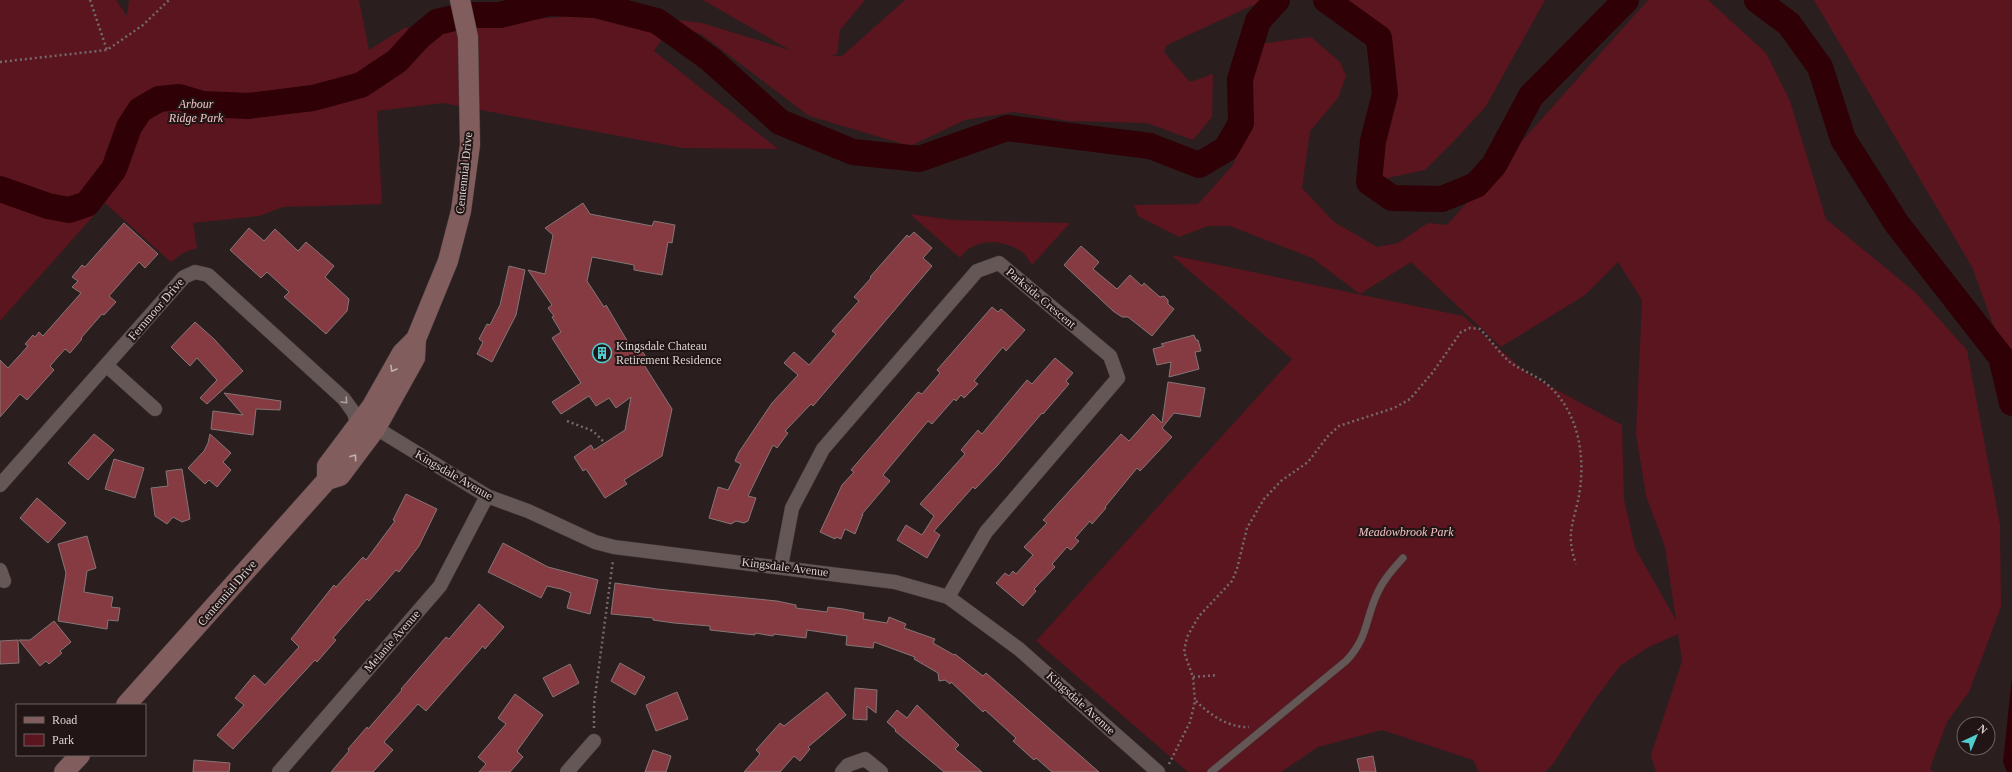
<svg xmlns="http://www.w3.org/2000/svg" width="2012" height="772" font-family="Georgia,serif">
<rect width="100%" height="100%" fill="#2b1e1f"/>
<!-- green -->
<path fill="#5a151f" d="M0,0H116L127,16L129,0H359L369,50L404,28L620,13L702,23L790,50L703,0H865L840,30L837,54L831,56H842L905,0H1264L1167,45L1164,52L1190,82L1213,74L1212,117L1193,140L1147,123L1069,121L1014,112L965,120L910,146L809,116L701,34L672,26L654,51L778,149L683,148L443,103L377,111L382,204L283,207L259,216L193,223L197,248L183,253L171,262L105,203L0,321Z
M1324,0H1545L1486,106L1455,140L1425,170L1383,179L1367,173L1363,156L1382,63L1379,40L1350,10Z
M1648,0H1708L1766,53L1790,101L1826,219L1915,292L1967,350L2000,525L2001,607L1969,692L1947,722L1930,768L1933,772H1656L1651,755L1682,661L1678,634L1647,648L1620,666L1593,702L1553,764L1545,772H1479L1473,760L1382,730L1318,747L1281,772H1188L1036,641L1292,359L1171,255L1463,316L1522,369L1538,380L1622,425L1624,499L1635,548L1676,620L1665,547L1646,496L1636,434L1642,300L1618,262L1585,295L1501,347L1411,262L1360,294L1312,258L1230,226H1208L1179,237L1138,216L1134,205L1198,204L1233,165L1244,136L1236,114L1240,72L1252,45L1311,37L1340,62L1346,76L1338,98L1310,131L1302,188L1334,222L1377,247L1398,243L1428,223L1447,225Z
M1814,0H2012V376L1972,267Z
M910,214L952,220L1070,223L1032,265C1029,261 1026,255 1022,252C1004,239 974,237 960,258Z"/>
<!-- water -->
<path fill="#2f0006" d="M2012,677V772H2007L2003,762Z"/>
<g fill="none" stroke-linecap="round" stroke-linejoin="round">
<!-- river -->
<path stroke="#2f0006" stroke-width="26" d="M1326,0L1379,38L1385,94L1373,141L1369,182L1392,198L1442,199L1476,185L1494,165L1531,96L1626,0
M1757,0L1789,24L1820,67L1843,139L1897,224L2001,357L2012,403
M0,189L48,206L69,210L87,204L114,169L129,127L140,110L159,99L179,97L202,104L248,106L313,98L361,85L397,61L418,38L437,22L467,15H500L549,3L595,5L657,21L710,59L780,122L853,152L919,159L1007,128L1150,146L1199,165L1226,149L1241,123L1240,79L1258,21L1277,0"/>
</g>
<!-- building -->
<path fill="#853b41" stroke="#857676" d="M583,203L590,214L652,226L654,221L675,225L672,243L668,242L662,275L634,270V265L592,257L587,281L604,307L606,305L632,349L638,345L646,357L641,360L672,409L662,456L624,480L627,484L605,498L586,469L583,471L574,457L591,445L594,450L625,430L631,397L616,408L609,398L596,406L589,396L561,414L552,402L581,383L552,338L561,332L552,317L554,316L548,308L552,305L528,270L545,274L553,235L545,228Z
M124,223L158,254L145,268L139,262L109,296L116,302L104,315L102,314L81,338L82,339L70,353L65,349L50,366L54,370L27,400L20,394L0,417V360L8,368L28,346L25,344L33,335L35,337L39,332L43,336L81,293L72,287L78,281L72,277L82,265L85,267Z
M249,228L264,241L275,229L298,251L306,242L334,266L325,277L349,299L347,311L326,334L284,297L289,292L267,272L261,278L230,250Z
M914,232L932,248L923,258L932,266L813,406L811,404L785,431L788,433L777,448L773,445L748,496L756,498L748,521L744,523L736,521L731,524L709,518L718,487L728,490L741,464L735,461L739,452L772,403L798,375L784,363L794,352L809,365L836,334L832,331L859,301L854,297L871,278L870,277L907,235L909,237Z
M1081,246L1099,262L1093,269L1117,289L1130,275L1142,286L1144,283L1160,297L1164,296L1168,300V304L1174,309L1152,336L1128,317H1122L1113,311L1064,265Z
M509,266L525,270L516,315L492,362L477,354L483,342L479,339L487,324L490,325L500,305Z
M992,307L998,312L1001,309L1025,330L1006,351L1003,347L974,381L978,384L964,398L961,395L956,401L954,399L932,424L928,421L883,475L890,481L862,514H863L855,534L845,529L841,539L836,537L835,539L820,532L842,485L854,472L851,470L918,392L922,394L940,373L937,370Z
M195,322L214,339L243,371L207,404L200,398L217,380L197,358L190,366L171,347Z
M1194,335L1196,340H1198L1201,351L1195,352L1199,369L1169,377L1171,362L1157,365L1153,349L1164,346L1161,344Z
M1055,358L1073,373L1066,381L1069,384L1043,414L1042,413L997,466L975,489L973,487L934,531L940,535L927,558L897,540L906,525L922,535L934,516L920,504L965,454L961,450L978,430L982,434L1027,380L1032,384Z
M1168,382L1205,388L1200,417L1174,413L1162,428L1172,437L1140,471L1137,468L1105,507L1106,508L1092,524L1090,521L1075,538L1079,541L1071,550L1067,547L1052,564L1055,567L1034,589L1036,591L1023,606L996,583L1005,573L1009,576L1013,571L1016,574L1033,555L1024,547L1047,523L1043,520L1121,434L1129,441L1153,414L1162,423Z
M224,393L281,401L280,410L256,409L253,435L211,429L213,411L243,415Z
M94,434L114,450L88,480L68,463Z
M210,434L231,453L223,462L231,470L217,487L209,480L205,484L188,468L204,451L208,443Z
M114,459L144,468L135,498L105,489Z
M182,469L190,519L182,522L173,517L167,524L155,516L151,488L168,486L166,471Z
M406,494L437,509L419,546L399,572L396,570L369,601L367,599L333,638L336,640L317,662L315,660L233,749L217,735L244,705L235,698L254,675L265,685L299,647L291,639L334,585L336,587L363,557L366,560L395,521L393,520Z
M37,498L66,523L48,543L20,518Z
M87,536L96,568L87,571L84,592L113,597L111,607L120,608L118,621L108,620L107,629L58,621L66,573L58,544Z
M503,543L548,567L598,580L590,614L567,608L571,593L561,589L547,586L541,598L488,572Z
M615,583L657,589L777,601L796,605V608L827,612L828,607L843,609L864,613L863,619L887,623L889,617L906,624L904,628L935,639L933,643L954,655L955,654L983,676L986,673L1099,772H1052L1036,758L1034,760L1013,741L1016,738L985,710L983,712L951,682L950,684L945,680L939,681L938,673L914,659L915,657L874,642L873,648L846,645L847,636L807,630L806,638L774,634L773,636L755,633V635L710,630V626L674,623L653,620V618L611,614Z
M479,604L504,627L485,649L483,646L426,711L418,704L384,742L393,750L373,772H331L349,751L348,749L367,727L368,729L402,690L401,689L446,637L449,639Z
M54,621L71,642L60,651L62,653L49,664L46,661L40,666L19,640H30Z
M18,640L19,663L0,664V641Z
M620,663L645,677L635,695L611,681Z
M570,664L579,683L553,697L543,678Z
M855,688L877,690L876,713L867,706V720L853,719Z
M677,692L688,719L656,731L646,705Z
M827,692L846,715L808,747L810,749L800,761L794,756L780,772H744L760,754L756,750L780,723L784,726Z
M515,694L543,715L517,751L523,757L510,772H479L486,764L478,757L506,724L498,718Z
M917,705L959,745L955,749L982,772H944L895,731L896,730L887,722L897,710L907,718Z
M653,750L671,756L666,772H645Z
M1373,756L1376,772H1360L1357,759Z
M194,760L230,763L229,772H193Z"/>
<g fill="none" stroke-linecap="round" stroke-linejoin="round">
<!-- lane casing -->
<g stroke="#43393a" stroke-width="8">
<path id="lane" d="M1211,772L1346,661C1368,638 1365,620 1377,594C1383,580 1393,569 1403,558"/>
</g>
<!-- street casing -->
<g stroke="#43393a" stroke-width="15">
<path id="street" d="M106,365L155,409
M376,428L487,496L528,511L595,542L614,547L895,582L948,597L1019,649L1158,772
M0,485L184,277L195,272L208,275L344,399L354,413L358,426
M781,566L792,508L823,449L977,271L999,263L1110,356L1118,378L986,532L948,597
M0,570L4,581
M279,772L440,586L487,496
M567,772L594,741
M842,772L848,765L865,759L881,772"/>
</g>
<!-- secondary casing -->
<g stroke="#43393a" stroke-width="21">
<path id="secondary" d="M327,480V466L372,406L402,353L416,339
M126,705L327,480L340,476L376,428L415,358L416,339L448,261L461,211L470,145L468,37L460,0
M64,772L80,755"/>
</g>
<!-- path -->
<path stroke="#756a6b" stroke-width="2.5" stroke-dasharray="2 3" stroke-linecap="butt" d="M90,0L107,50
M0,62L107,50L143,25L169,0
M567,421L593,431L603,441
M1193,677L1218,675
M1196,701C1210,715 1229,728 1249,727
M594,728V704L613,560
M1169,764L1190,722L1195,701L1193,677L1184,652L1187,637L1199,616L1232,581L1237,569L1247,528L1264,499L1281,481L1308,462L1328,436L1339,426L1394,408L1410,399L1433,372L1461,332L1470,328L1480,329C1491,340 1499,353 1511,363C1523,371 1537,376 1548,385C1577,411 1585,451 1580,489C1576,520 1564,530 1576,564"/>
<!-- lane -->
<use href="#lane" stroke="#665757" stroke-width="7"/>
<!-- street -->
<use href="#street" stroke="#665757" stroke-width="14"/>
<!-- secondary -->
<use href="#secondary" stroke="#825d5e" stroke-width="20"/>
</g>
<!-- one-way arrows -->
<defs><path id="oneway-chevron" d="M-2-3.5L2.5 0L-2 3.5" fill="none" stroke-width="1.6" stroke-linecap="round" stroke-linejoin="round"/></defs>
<g stroke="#c2b0b1">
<use href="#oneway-chevron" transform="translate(393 369) rotate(120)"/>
<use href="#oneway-chevron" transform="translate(354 457) rotate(-54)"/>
</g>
<use stroke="#ada2a2" href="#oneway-chevron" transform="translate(345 401) rotate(47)"/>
<!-- icons -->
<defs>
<g id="building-ring" transform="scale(1)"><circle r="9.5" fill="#211515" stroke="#52cdcf" stroke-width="1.5"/><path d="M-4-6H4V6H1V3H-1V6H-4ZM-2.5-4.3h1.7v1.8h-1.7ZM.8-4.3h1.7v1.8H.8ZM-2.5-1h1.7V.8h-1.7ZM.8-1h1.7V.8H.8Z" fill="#52cdcf"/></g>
</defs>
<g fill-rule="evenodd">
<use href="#building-ring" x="602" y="353"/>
</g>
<g text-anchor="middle" stroke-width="4" stroke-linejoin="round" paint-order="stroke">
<!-- park labels -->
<g font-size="12" font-style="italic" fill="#f0c2c3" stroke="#211515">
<text x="196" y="108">Arbour<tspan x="196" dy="14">Ridge Park</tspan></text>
<text x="1406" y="536">Meadowbrook Park</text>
</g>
<!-- street labels -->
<g font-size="12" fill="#ddd4d4" stroke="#211515">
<text transform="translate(464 173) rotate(-84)" y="4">Centennial Drive</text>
<text transform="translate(1041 298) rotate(40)" y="4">Parkside Crescent</text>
<text transform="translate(156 309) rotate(-49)" y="4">Fernmoor Drive</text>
<text transform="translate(454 475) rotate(30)" y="4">Kingsdale Avenue</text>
<text transform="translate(785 567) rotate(7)" y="4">Kingsdale Avenue</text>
<text transform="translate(227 593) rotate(-49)" y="4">Centennial Drive</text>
<text transform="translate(392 641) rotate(-49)" y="4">Melanie Avenue</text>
<text transform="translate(1081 703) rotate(42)" y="4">Kingsdale Avenue</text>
</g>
<!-- poi labels -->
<g font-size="12" fill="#ddd4d4" stroke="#211515" text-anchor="start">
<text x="616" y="350">Kingsdale Chateau<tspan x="616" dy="14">Retirement Residence</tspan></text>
</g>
</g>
<!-- legend -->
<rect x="16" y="704" width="130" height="52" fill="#211515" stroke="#6c6161"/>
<rect x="24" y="717" width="20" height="6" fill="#825d5e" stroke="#6c6161"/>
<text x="52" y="724" font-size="12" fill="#ddd4d4">Road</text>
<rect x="24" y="734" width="20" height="12" fill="#5a151f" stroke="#6c6161"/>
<text x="52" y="744" font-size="12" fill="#ddd4d4">Park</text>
<!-- north arrow -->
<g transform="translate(1976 736) rotate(44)"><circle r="19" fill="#211515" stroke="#6c6161"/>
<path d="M0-3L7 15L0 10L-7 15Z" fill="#52cdcf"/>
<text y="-6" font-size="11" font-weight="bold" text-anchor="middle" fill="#ddd4d4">N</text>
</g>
</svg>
